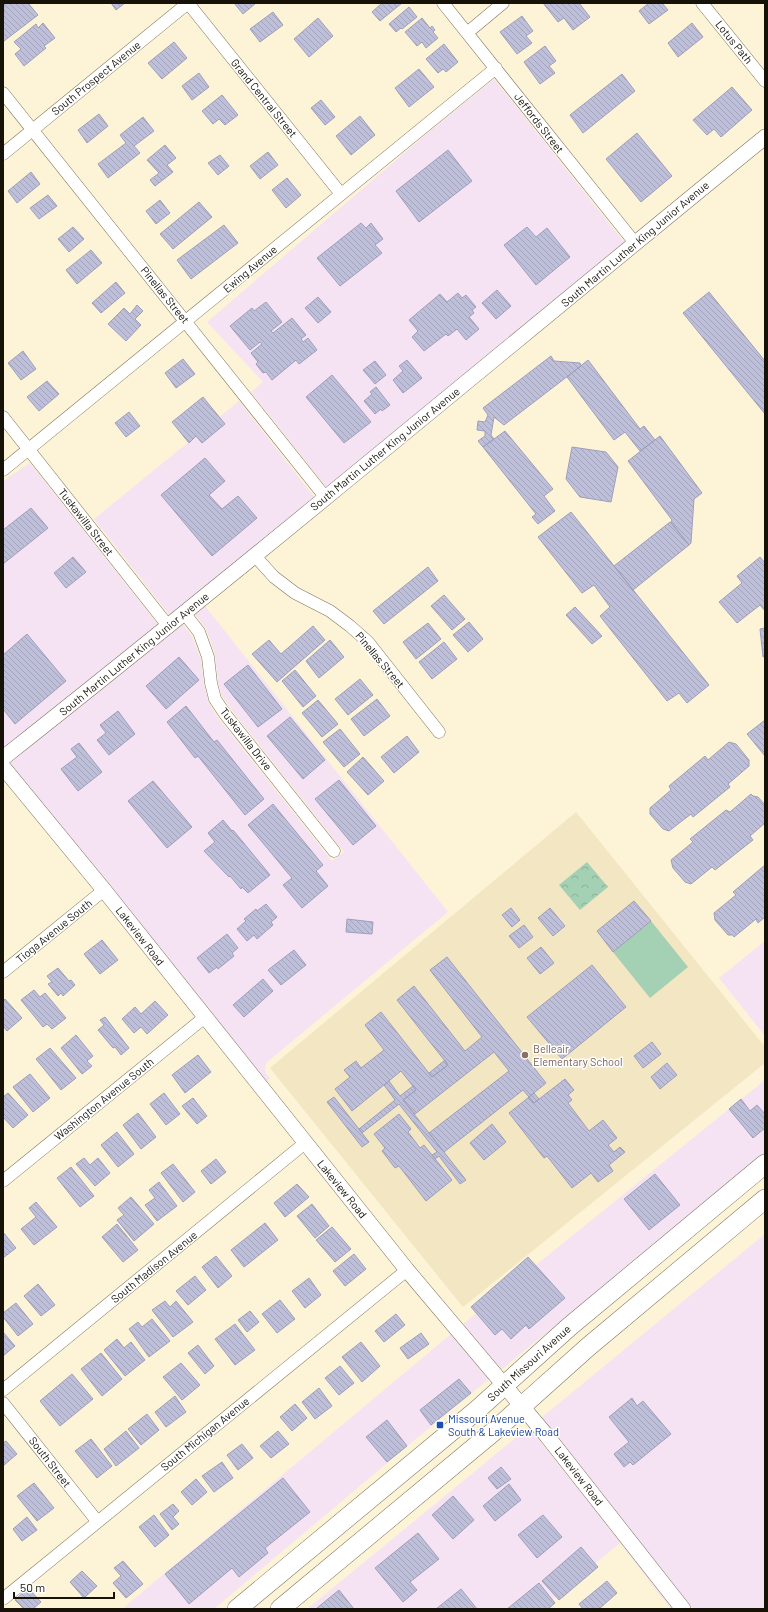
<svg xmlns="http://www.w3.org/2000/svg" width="768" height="1612" font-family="Barlow,sans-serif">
<defs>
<pattern id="park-crowns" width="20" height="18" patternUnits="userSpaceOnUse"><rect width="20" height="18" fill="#a4d0b3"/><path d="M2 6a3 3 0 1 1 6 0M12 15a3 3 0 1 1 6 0" fill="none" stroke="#8cb298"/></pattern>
<pattern id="building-back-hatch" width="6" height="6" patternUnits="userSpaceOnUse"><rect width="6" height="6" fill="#bec0db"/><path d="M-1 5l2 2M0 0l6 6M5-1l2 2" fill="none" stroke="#a3a4ba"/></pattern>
</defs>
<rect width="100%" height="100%" fill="#fdf3d7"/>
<!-- commercial -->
<path fill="#f5e3f4" d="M494,79L624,242L327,488L251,392L263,382L207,322L430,131Z
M239,401L315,498L171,617L94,519Z
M30,463L159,626L3,750V481Z
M205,606L448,912L266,1063L265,1072L270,1078L267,1082L114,891L9,762L183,624L192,636L201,659L204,684L209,703L219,719L332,861L344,852L231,709L222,696L218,681L215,654L206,629L195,614Z
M765,941V1036L719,978Z
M765,1080V1154L501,1370L463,1324Z
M765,1234V1609H693L541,1418Z
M451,1334L489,1379L405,1448L214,1609H122Z
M529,1427L673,1609H671L620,1543L541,1609H307Z"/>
<!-- built -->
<path fill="#f3e6c2" d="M576,812L765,1047V1063L463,1307L270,1068Z"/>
<!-- grass -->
<path fill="#a4d0b3" d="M651,921L688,967L650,998L613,952Z"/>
<!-- park -->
<path fill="url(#park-crowns)" d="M587,862L608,887L580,910L559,885Z"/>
<!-- building -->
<path fill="url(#building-back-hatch)" stroke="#9e9fba" d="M4,3H28L38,15L4,41L3,39Z
M111,3H125L116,10Z
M234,3H256L243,14Z
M382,3H402L380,21L372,12Z
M543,3H579L590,17L573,30L564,18L558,22Z
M649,3H662L668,10L649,24L639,11Z
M409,7L417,17L402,29L401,28L396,32L389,24Z
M273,12L283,25L260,42L250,29Z
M522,16L533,31L526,36L532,43L517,54L500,32Z
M318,18L333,36L309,57L294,39Z
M422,18L430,28L432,26L435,30L433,32L438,38L426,48L422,42L417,46L405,32Z
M43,23L55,38L44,46L46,48L24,66L15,54L21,49L14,42L36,24L38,28Z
M692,23L703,37L678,57L668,43Z
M174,42L187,58L162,79L148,63Z
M444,44L458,62L446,72L443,69L438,73L426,59Z
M545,46L556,61L549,66L555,73L540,84L524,62Z
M419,69L434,87L409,107L395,88Z
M199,73L209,87L192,100L182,86Z
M622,74L635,91L583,133L570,115Z
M732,87L752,110L721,137L714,129L707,135L693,120Z
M222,95L238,115L225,125L219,119L213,124L202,111Z
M321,100L335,117L325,125L311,108Z
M99,114L108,126L87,143L78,130Z
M360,116L375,135L351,155L336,136Z
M143,117L154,131L134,146L140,153L108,178L98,164L126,143L120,135Z
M637,133L672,176L641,202L606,159Z
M165,145L176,158L167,165L173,172L155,186L150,180L159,173L147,160Z
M448,150L472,181L419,222L396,191Z
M268,152L278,165L260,179L250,166Z
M220,155L229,166L218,175L208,163Z
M31,172L40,184L17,203L8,191Z
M287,178L301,195L286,208L272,190Z
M48,195L57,206L39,219L30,208Z
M160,200L170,213L156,224L146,211Z
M199,202L212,217L173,249L160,234Z
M361,223L366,228L371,223L383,239L375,245L382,253L340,286L317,258Z
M224,225L238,243L191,279L177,260Z
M73,227L84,239L69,252L58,239Z
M527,227L536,237L547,228L570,257L536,285L504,245Z
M91,250L102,263L77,284L66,270Z
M116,282L125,293L101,313L92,303Z
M497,290L511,306L496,319L482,303Z
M709,292L765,361V414L683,313Z
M458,293L462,298L466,295L476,307L472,310L474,313L469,317L479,329L466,340L457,329L448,336L446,334L424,351L412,337L418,331L409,320L440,294L447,302Z
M318,297L331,312L318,323L305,308Z
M266,302L282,322L271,331L273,333L292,318L306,335L301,339L303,342L308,338L317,350L299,364L296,360L272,380L266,372L263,373L256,364L258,362L251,353L262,344L260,342L250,350L230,326L252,308L254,311Z
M137,305L143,311L135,319L141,325L126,341L108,324L124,308L130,314Z
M23,351L36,369L21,380L8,363Z
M551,356L554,361L580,363L581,366L504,425L494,417L491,435L494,439L483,447L478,441L485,436V431L477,430L478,421L485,422L488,415L483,408Z
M183,359L195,374L176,388L165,373Z
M407,360L422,378L403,393L393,380L403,371L399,366Z
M588,360L640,429L644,426L655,440L640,451L625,432L614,440L567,377Z
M375,361L386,375L375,384L363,370Z
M332,375L371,422L344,443L306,397Z
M47,381L59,394L39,411L27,397Z
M376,387L390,405L382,411L381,409L375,414L364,401L372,394L370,392Z
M203,397L225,424L202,443L196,436L189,443L172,422Z
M129,412L140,426L126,437L115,423Z
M505,431L553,489L544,496L555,511L538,524L532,517L536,514L483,447Z
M660,436L702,493L694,499L691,543L689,545L671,522L672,520L628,461Z
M572,447L606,452L618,467L611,502L580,497L566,479Z
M205,458L225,481L209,495L222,509L238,496L257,518L212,556L161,495Z
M31,508L48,528L3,564V530Z
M571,512L709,685L687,703L679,693L667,701L600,616L610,607L594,585L582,593L538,537Z
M670,522L689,545L633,590L614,566Z
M73,557L86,572L66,588L54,573Z
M760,557L765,563V611L760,605L737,623L719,602L742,583L737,576Z
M428,567L438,581L384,624L373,611Z
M444,595L465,619L452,630L431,606Z
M575,607L602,636L592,644L566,615Z
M469,622L483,639L468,652L453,635Z
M428,623L441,639L416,659L403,642Z
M313,626L325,640L277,682L252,654L269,640L281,654Z
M765,628V656L763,657L760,629Z
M27,634L66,681L15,724L3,709V655Z
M330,640L344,657L319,678L306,661Z
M444,642L457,659L432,679L419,662Z
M179,657L199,680L166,709L146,686Z
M248,665L282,709L258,727L224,684Z
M295,670L316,696L303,707L282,681Z
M360,679L373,695L348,715L335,699Z
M377,699L390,716L364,736L351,719Z
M318,700L338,724L322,737L302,713Z
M186,706L214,742L217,740L264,799L245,815L198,756L195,758L167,722Z
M118,711L135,734L109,755L97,740L106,733L100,725Z
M290,717L325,760L303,779L267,736Z
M765,720V756L747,734Z
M340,729L360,754L344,767L323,742Z
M407,736L419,752L394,773L381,757Z
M729,742L736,744L749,760V766L728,784L730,787L693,817L691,814L669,831L663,829L650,814V808L671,790L669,786L705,756L708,760Z
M79,743L102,772L78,791L61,769L77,757L71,749Z
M363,757L384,781L368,795L347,772Z
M339,780L376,826L353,845L315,799Z
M153,781L192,827L167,848L128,801Z
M751,794L753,796L758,797L765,805V823L750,836L753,840L715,870L712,867L691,884L685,882L673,868L671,860L693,842L690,839L726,810L730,812Z
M273,804L323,865L316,871L328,886L302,908L283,885L292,878L248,825Z
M223,820L232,831L233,830L270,875L248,893L242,887L241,889L230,876L229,877L204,851L215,842L208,833Z
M765,865V917L758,923L756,919L734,937L733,935H728L715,920L714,913L736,895L733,892Z
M634,901L651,921L613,952L597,931Z
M266,904L277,917L271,922L273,925L257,939L254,935L247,941L237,929L246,921L244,919L256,909L257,911Z
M511,908L520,920L512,927L502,915Z
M550,908L565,926L553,936L538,918Z
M347,919L373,922L372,934L346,932Z
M524,925L533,937L519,948L509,936Z
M227,934L238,948L232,953L234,956L218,969L217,967L209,973L197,958Z
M102,940L118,960L100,974L84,954Z
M541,947L554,963L540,974L527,958Z
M294,950L306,965L281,985L268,970Z
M447,957L546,1083L529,1097L523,1090L444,1152L429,1133L509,1071L494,1052L415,1114L403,1100L416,1090L401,1071L352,1111L335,1089L350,1077L344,1070L356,1061L361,1068L384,1050L365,1025L381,1012L432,1077L448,1065L397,1000L414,986L465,1051L482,1037L430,970Z
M592,965L626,1007L562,1059L527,1017Z
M58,968L69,981L71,980L75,985L63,996L61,993L58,996L48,984L52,982L47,976Z
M263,979L273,991L244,1017L233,1005Z
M34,990L40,997L45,993L66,1018L52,1029L47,1024L43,1027L21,1000Z
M5,999L22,1018L7,1031L3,1026V1001Z
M155,1001L168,1015L147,1034L141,1027L134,1033L122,1019L135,1007L141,1014Z
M105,1017L129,1048L121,1055L115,1047L113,1048L98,1030L104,1025L100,1020Z
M76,1035L93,1056L87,1061L92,1066L82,1074L61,1048Z
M652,1042L661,1054L643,1068L634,1056Z
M50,1048L76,1078L61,1090L36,1059Z
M198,1055L211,1072L185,1093L172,1075Z
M445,1060L448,1065L432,1077L429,1073Z
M667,1063L677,1075L660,1089L651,1077Z
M30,1074L50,1098L33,1112L13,1087Z
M565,1079L574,1090L568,1095L572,1100L568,1103L589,1131L603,1120L617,1138L608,1145L614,1152L620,1147L625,1152L609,1165L613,1171L598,1182L591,1173L572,1188L547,1156L544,1158L509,1113L529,1097L534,1103Z
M389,1081L400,1096L413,1086L416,1090L403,1100L466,1180L460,1184L439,1156L435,1159L432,1155L437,1152L399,1104L362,1133L359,1129L395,1100L384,1085Z
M8,1093L28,1115L13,1128L3,1117V1097Z
M164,1093L180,1114L166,1125L150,1104Z
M534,1093L539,1099L534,1103L529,1097Z
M334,1097L369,1142L362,1147L327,1102Z
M193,1098L207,1116L197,1124L182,1106Z
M741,1099L750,1111L757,1105L765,1114V1128L753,1138L729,1109Z
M138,1113L156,1137L141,1149L123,1125Z
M399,1114L411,1129L408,1132L420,1148L424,1145L452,1180L426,1201L399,1166L395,1168L382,1151L385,1148L374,1134Z
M492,1124L506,1142L484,1160L470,1143Z
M117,1132L134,1154L118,1167L101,1145Z
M84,1158L90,1165L98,1158L110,1173L95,1186L76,1164Z
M216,1159L226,1172L211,1184L201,1171Z
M173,1164L195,1192L183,1202L161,1173Z
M71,1167L94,1196L80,1207L57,1178Z
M655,1174L680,1205L649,1230L624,1199Z
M159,1182L177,1206L157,1221L145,1205L155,1198L149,1190Z
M297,1184L309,1197L285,1217L274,1203Z
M131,1197L154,1224L134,1241L117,1220L124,1215L118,1208Z
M36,1202L57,1227L34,1245L21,1229L36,1217L29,1208Z
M312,1204L329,1226L315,1238L297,1216Z
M265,1223L278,1240L244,1267L231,1250Z
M117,1224L138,1250L123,1262L102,1237Z
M332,1227L351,1249L335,1262L316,1240Z
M3,1232L16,1248L3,1258Z
M354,1254L366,1269L345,1286L333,1271Z
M216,1256L232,1276L218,1288L202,1267Z
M528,1257L565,1298L529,1329L526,1325L511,1339L502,1329L495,1335L471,1307Z
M195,1276L206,1290L188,1305L176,1291Z
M309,1278L321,1295L305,1308L292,1291Z
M38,1284L55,1305L41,1316L24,1296Z
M280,1300L295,1319L277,1333L262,1314Z
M165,1301L170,1307L176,1301L193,1322L173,1337L152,1310Z
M16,1303L33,1324L18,1336L3,1317V1313Z
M250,1311L259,1322L247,1332L238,1320Z
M396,1314L405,1325L384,1342L375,1331Z
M152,1319L170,1341L149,1357L129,1329L138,1322L142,1327Z
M235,1324L255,1350L235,1365L215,1339Z
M3,1332L15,1346L3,1356Z
M421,1333L429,1344L408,1359L400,1348Z
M117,1339L124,1348L131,1342L145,1360L125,1376L104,1350Z
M361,1342L380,1366L362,1382L342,1357Z
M198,1345L214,1366L205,1374L188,1353Z
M101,1353L122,1379L102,1396L81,1369Z
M181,1363L200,1385L182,1400L163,1377Z
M340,1366L354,1383L339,1395L325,1378Z
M72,1374L93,1399L60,1426L40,1401Z
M459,1379L471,1393L431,1425L420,1410Z
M319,1388L332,1406L315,1419L302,1402Z
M175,1396L186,1412L166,1427L155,1412Z
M632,1398L637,1406L643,1401L671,1434L633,1465L630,1462L624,1467L614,1454L629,1442L609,1417Z
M295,1404L307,1418L292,1431L280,1417Z
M147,1414L159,1430L141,1445L128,1429Z
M387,1420L407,1446L387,1462L366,1437Z
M126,1431L139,1448L116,1466L104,1449Z
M278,1431L289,1444L271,1458L260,1446Z
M91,1439L112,1466L97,1478L75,1451Z
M6,1441L17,1454L3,1466V1443Z
M242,1444L253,1458L238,1470L227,1455Z
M222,1462L233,1478L214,1492L202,1476Z
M501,1467L511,1479L497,1489L488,1478Z
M283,1478L310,1512L265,1548L268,1553L239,1577L232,1568L189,1604L165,1574Z
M196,1479L207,1492L192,1505L181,1492Z
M34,1483L54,1508L37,1521L17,1496Z
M509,1484L521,1500L495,1521L483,1506Z
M453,1496L474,1520L453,1539L432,1515Z
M173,1504L179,1511L173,1517L179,1524L172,1530L160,1514Z
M154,1515L169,1535L155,1547L139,1527Z
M543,1515L562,1537L537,1558L518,1535Z
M27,1517L37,1530L22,1541L13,1529Z
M418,1533L439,1559L410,1582L417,1590L403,1602L375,1568Z
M581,1547L598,1567L559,1600L542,1581Z
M123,1561L143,1584L126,1598L113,1583L121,1576L114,1568Z
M82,1571L97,1586L84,1598L70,1582Z
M607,1581L617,1593L599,1609H583L579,1604Z
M539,1583L555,1603L548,1609H507Z
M28,1588L41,1602L33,1609H24L15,1600Z
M461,1589L477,1609H436Z
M339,1590L354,1609H317V1608Z"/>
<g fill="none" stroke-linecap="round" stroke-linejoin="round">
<!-- minor casing -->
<g stroke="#7d745b" stroke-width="13">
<path id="minor" d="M188,3L341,194
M443,3L635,243
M702,3L765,81
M467,33L503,3
M3,93L326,498
M3,154L188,3
M3,417L169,627
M3,470L496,68
M255,556L274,577L295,593L330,611L350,626L368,642L439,732
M185,614L199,632L208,657L211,683L215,699L225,714L334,851
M3,972L104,890
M3,1181L205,1017
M3,1390L305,1143
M3,1403L97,1521
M3,1599L407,1270"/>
</g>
<!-- tertiary casing -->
<g stroke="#7d745b" stroke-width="16">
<path id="tertiary" d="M3,758C260,555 511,344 765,137
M3,767L104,890L407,1270L547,1436L683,1609"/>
</g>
<!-- primary casing -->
<g stroke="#7d745b" stroke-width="20">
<path id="primary" d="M237,1609L477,1410L569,1327L765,1164
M280,1609L493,1432L588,1347L765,1199"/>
</g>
<!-- minor -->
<use href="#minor" stroke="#fff" stroke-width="12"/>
<!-- tertiary -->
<use href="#tertiary" stroke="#fff" stroke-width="15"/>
<!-- primary -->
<use href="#primary" stroke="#fff" stroke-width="19"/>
</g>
<!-- markers -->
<circle fill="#8d6e63" stroke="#fff" stroke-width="1.5" cx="525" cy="1055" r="4"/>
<rect fill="#1a4fb4" stroke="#fff" stroke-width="1.5" x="436" y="1421" width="8" height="8" rx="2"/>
<g text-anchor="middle" stroke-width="3" stroke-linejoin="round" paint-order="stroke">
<!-- street labels -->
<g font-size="11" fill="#161208" stroke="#fff">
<text transform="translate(734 42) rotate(51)" y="4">Lotus Path</text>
<text transform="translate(96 78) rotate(-39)" y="4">South Prospect Avenue</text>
<text transform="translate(264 98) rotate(51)" y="4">Grand Central Street</text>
<text transform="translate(539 123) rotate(52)" y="4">Jeffords Street</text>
<text transform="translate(635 244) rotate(-40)" y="4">South Martin Luther King Junior Avenue</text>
<text transform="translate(250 269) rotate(-40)" y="4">Ewing Avenue</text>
<text transform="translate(165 295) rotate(51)" y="4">Pinellas Street</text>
<text transform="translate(385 449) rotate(-39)" y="4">South Martin Luther King Junior Avenue</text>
<text transform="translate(86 522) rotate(52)" y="4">Tuskawilla Street</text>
<text transform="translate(134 654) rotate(-39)" y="4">South Martin Luther King Junior Avenue</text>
<text transform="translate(380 660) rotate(50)" y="4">Pinellas Street</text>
<text transform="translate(246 739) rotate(52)" y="4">Tuskawilla Drive</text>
<text transform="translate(54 931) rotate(-39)" y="4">Tioga Avenue South</text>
<text transform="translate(140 936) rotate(52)" y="4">Lakeview Road</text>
<text transform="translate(104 1099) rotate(-39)" y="4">Washington Avenue South</text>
<text transform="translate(342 1189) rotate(51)" y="4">Lakeview Road</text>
<text transform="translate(154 1267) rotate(-39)" y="4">South Madison Avenue</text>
<text transform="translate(529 1363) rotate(-42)" y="4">South Missouri Avenue</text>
<text transform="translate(205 1434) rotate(-39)" y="4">South Michigan Avenue</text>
<text transform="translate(50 1462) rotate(52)" y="4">South Street</text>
<text transform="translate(579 1476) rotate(52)" y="4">Lakeview Road</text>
</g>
<!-- education labels -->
<g font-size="11" fill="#785e54" stroke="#fff" text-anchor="start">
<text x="533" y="1053">Belleair<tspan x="533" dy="13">Elementary School</tspan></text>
</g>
<!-- transit labels -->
<g font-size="11" fill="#164399" stroke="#fff" text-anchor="start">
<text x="448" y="1423">Missouri Avenue<tspan x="448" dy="13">South &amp; Lakeview Road</tspan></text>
</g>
</g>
<!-- border -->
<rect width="768" height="1612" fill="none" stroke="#161208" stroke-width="8"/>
<!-- scale -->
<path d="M14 1592v6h100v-6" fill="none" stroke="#161208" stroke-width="2"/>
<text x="20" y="1592" font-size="12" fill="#161208" stroke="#ffffff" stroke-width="3" paint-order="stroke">50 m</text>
</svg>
